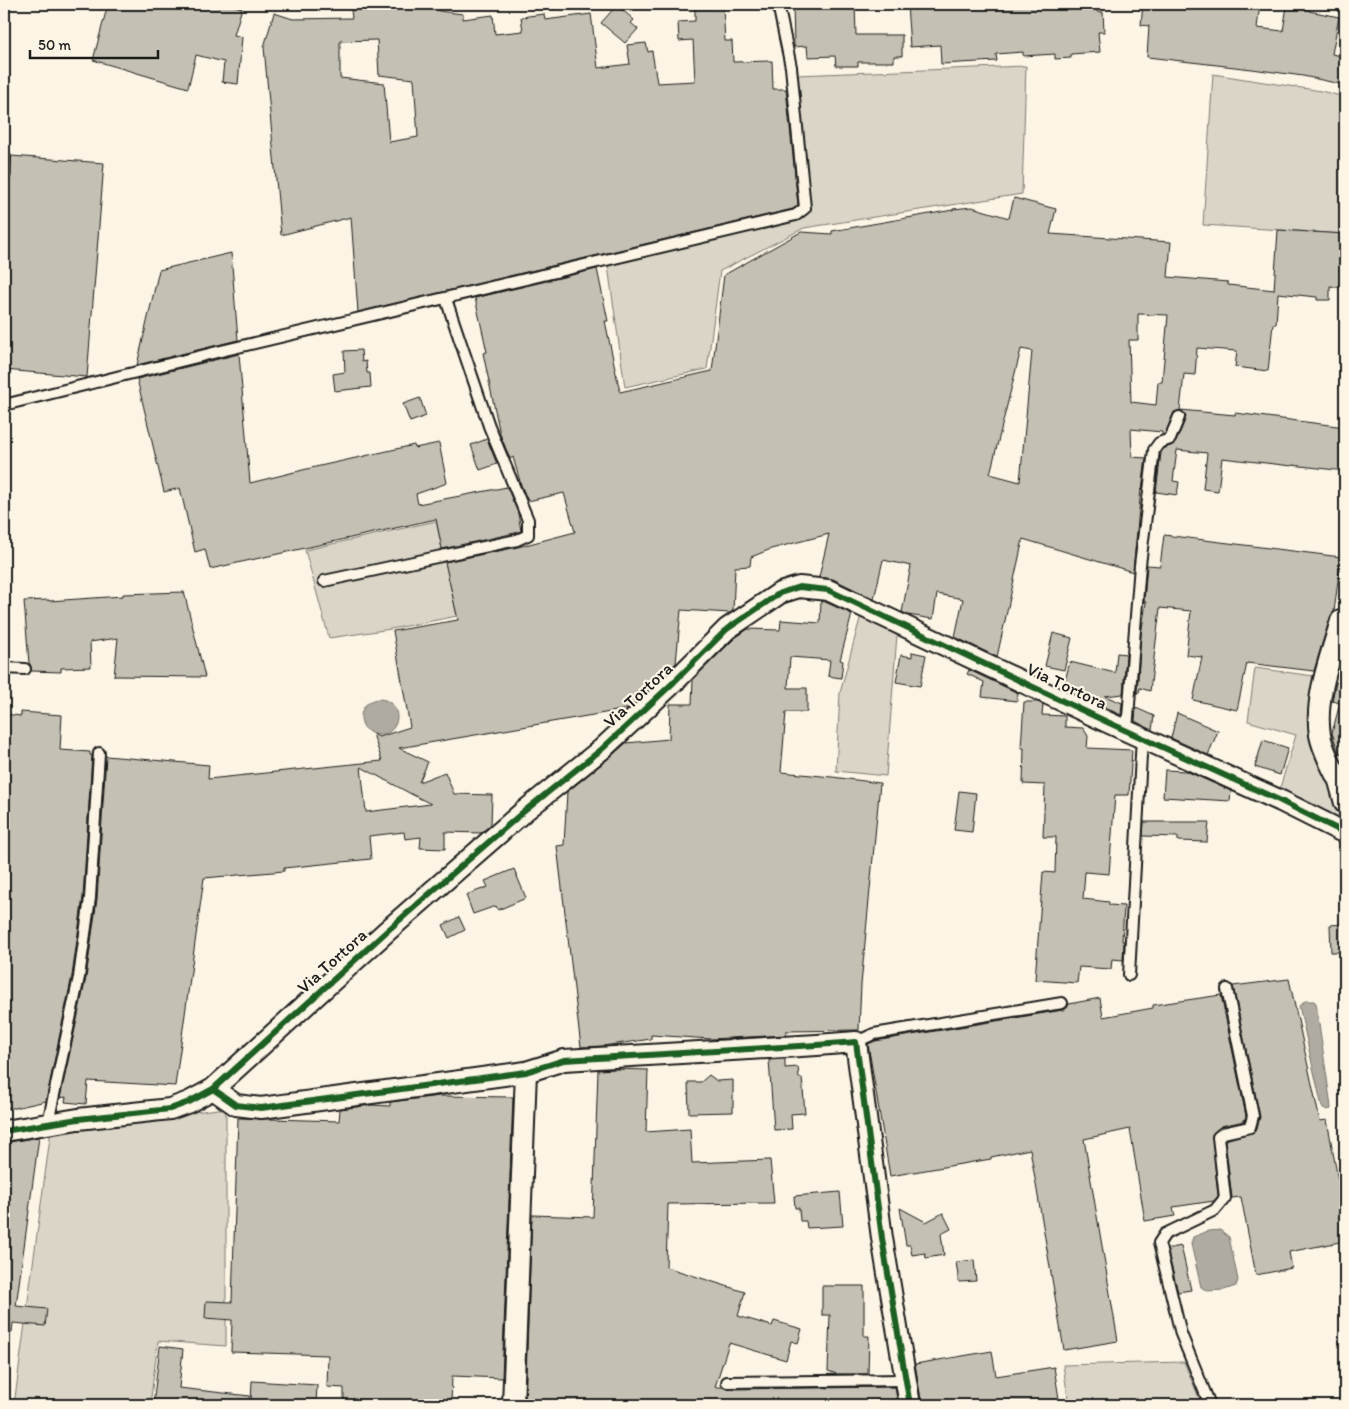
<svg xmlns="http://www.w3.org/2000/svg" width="1349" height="1409" font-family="Itim,sans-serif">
<rect width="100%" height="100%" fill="#fcf5e5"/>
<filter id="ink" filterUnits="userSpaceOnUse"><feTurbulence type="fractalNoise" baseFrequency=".02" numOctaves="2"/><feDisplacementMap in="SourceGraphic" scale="10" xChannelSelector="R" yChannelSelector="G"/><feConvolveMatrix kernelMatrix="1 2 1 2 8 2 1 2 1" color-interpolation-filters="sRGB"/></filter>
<g filter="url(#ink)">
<!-- green -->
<path fill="#dbd5c8" stroke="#7c7872" d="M1026,66L1022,194L804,228L720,271L707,369L625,387L608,266L802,219L809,211L797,75Z
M1213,74L1321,91L1345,97V234L1203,225Z
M436,521L457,616L391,629L329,638L305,550Z
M861,615L897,635L886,776L836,771L840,693Z
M1255,668L1321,677L1316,732L1345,818V823L1279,791L1296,735L1248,721Z
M226,1108V1346L158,1341L150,1405H14L51,1130Z
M1184,1362L1202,1405H1069L1063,1365Z"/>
<!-- water -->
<path fill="#b0aba1" stroke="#75726c" d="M361 717a18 18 0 1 1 36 0a18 18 0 1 1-36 0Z
M1305,1001H1314L1316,1003L1330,1099L1331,1109L1327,1110L1322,1107L1299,1006Z
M1220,1230L1229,1237L1238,1280L1236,1286L1224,1290L1207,1291L1201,1287L1191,1244L1193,1237L1208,1231Z"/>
<!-- building -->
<path fill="#c4c0b3" stroke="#1c1c1c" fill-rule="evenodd" d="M108,4H227L242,8L234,35L242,37L238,84L222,82L224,62L196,55L188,88L93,60Z
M399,4H425L438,5L439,11L463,14V19L493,15L495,34L523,31L521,17L544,14L545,20L591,14L598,68L630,64L627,45L646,43L648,52L652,51L657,83L695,81L693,40L679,41L678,22L695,21V8L723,7L725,41H732L733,62L772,61L773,89H786L798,205L793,209L358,312L351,217L281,235L264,47L274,13L293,19L352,18L351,10L400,9ZM377,40L379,75L414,79L418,137L389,142L384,83L340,78V41Z
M793,4H855L856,35H902V56H894V62H858V66H836L835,56L808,57L807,46L794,47Z
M907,4H1068V10L1097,8V12H1103L1104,32H1098L1100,52L1071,54V58L1055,59V54L1023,56V52L996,54L997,61L941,64L940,45L910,47Z
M1143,4H1260L1257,28L1283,31L1287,6L1309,9V11L1339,17L1332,54L1345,57V85L1303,76L1252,69L1147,57L1149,26L1141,25Z
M617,5L634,20L631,23L638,29L625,43L601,23Z
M11,156L104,163L87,377L4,370V339L6,309H4V233L8,182L11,176Z
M1014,198L1056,209L1050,234L1171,242L1168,277L1228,282V285L1274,290L1278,230L1345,234V288L1330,286V300H1317V297L1278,293L1276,324H1273L1268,371L1235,367L1237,351L1197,348L1195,375L1184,374L1180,410L1235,415V413L1345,427V471L1292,465V466L1222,458L1218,491L1203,489L1207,453L1177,450L1173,481L1179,482L1177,495L1156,492L1161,453L1163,449L1173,445L1176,442L1185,420L1186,416L1181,411L1174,412L1165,434L1162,435V432L1131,429L1132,457L1146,458L1142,490L1141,489L1133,572L1023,539L997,657L955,637L963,599L937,594L933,619L908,615L902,612L911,566L883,560L874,599L833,579L819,577L829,534L771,549L751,557L750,566L735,567L733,611L730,613L681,610L676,663L628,709L399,748L428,762L419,782L445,772L454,794L492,795L491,824L481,833L445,832V849L420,848L421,837L405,839L404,832L369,836L371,859L284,868V871L204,878L175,1086L88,1081L86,1104L65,1102L66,1097L60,1098L86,978L97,899L106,756L209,765L208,779L382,761L373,734L379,737L410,727L393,631L458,620L445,562L518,547L575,532L564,493L528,501L521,485L513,457L510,459L500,434L483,353L487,352L475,298L597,269L608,321H605L620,392L712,371L724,275L801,232L832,234V231L953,210V209L972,207L1009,218ZM1138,314L1168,315L1162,382H1158L1156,405L1131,402L1129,340H1138ZM1021,349L1032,351L1020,482L990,474ZM361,767L413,795L431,804L366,812Z
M231,253L238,340L137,365L159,270Z
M361,350L362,362L366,361L367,373H370L371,387L335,391L333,374L345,372L344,351Z
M239,354L250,483L311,468L414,445L415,448L439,443L447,483L416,494L418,504L507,487L518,513L521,531L515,533L442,549L436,519L210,569L205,549L195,552L180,488L164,492L137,379Z
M420,398L426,416L410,422L403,404Z
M487,439L497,464L480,470L471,445Z
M1164,535L1341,557L1334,612L1330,618L1314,671L1247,663L1237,710L1193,700L1202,657L1186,655L1191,611L1160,608L1150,691L1140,688L1139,693H1137L1141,635L1146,602H1144L1147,565L1160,566Z
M184,592L205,677L114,676L118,638L90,642L91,667L61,668V672L31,671V666L29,663L24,601L49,600V601L123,596V594Z
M821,601L825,602L852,614L840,660L843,661L841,678L828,676L830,660L790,657L788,688H807V712H786L781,772L832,777L880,783L861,985L859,1030L786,1031V1035L711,1039L651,1035V1039L603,1046L581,1047L557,846L564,845L567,792L609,758L626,743L669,739L670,704H692L693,679L735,638L748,629L780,630L781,620L820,623Z
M1053,633L1072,638L1064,670L1045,666Z
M912,652L926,655L920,686L896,682L901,655L912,657Z
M1117,653L1126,654L1123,694L1105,696L1122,703L1121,715L1078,695L1081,690L1064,684L1070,662L1115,673Z
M969,670L1018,693L1017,701L982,697L984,682L967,674Z
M1336,682L1345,685V755L1339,753L1332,733L1340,703L1332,701Z
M1024,702H1038L1043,705L1042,715L1065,716V727L1083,728L1088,736L1087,748L1132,750L1129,795H1115L1109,874L1085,872L1083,899L1109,902V905L1124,906L1122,941H1124L1123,960L1112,959L1111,969L1079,967L1077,983L1035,980L1043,872L1055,873L1056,837H1043L1045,785L1023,784L1024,748H1021Z
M1136,708L1154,716L1152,730L1135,721Z
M21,712L62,715L60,750L90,752V755H92L83,897L72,976L46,1101L15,1108H4V714L21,716Z
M1177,713L1218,731L1208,755L1171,738Z
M1263,740L1288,748L1280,775L1255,767Z
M1165,770L1186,771L1231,791L1230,801L1163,797Z
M959,791L976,793L972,832L954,830Z
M1144,822H1209L1207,842L1178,841V837L1143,836Z
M514,869L526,898L498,910L496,906L473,914L466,895L488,887L485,881Z
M459,917L465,930L449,938L443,925Z
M1345,924V952H1331L1330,925Z
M1289,979L1320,1121L1327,1120L1345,1217V1241L1289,1252L1292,1268L1256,1275L1241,1197L1232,1198L1225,1140L1254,1132L1257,1129L1260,1117L1233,986Z
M1221,995L1246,1116L1244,1121L1221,1126L1212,1135L1218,1196L1214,1201L1173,1207L1175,1216L1145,1221L1130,1129L1084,1139L1118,1341L1064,1350L1030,1149L991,1157V1159L890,1176L868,1044L875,1041L1063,1010L1067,1008L1069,1004L1100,998L1103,1017L1153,1008V1005Z
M785,1059V1068L798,1067L799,1078H802L805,1113L791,1114L792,1129L774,1130L769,1060Z
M615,1069L648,1070L646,1132L690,1129L692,1163L770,1160L774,1203L668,1204L666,1267L745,1292L738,1316L772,1326L774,1321L802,1329L798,1343L791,1341L786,1360L729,1343L715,1387H722L727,1389L895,1387L898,1405H525L532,1215L593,1217L598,1070Z
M709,1075L717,1081L733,1080V1112L689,1113L688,1082H701Z
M440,1096L513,1097L502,1378L452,1376L451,1405H344V1388L327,1387L328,1355L231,1352L232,1320L205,1318L206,1301L232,1302L238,1118L339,1121L340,1109L372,1105L390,1106V1102Z
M39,1137L16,1306L47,1309L45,1326L13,1323L12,1332L4,1331V1143Z
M840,1192L843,1226L807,1228L806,1221H800L799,1208H795L794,1196Z
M900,1208L926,1222L943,1213L951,1229L941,1234L944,1255L926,1258L925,1253L912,1255L910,1245H906Z
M1181,1246L1191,1290L1178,1292L1167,1249Z
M974,1260L976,1281L959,1282L956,1262Z
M822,1286H864V1336H869L868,1374H837L828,1371L830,1315H822Z
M160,1346L183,1349L179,1388L250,1396L249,1405H153Z
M992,1351L996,1376L1054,1367L1060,1405H922L915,1364Z
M252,1381L317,1385L316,1405H262V1403L251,1402Z"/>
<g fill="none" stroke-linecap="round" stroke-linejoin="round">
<!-- lane casing -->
<g stroke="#1c1c1c" stroke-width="14">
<path id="lane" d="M4,176L5,158
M4,405L221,351L796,215L805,208L791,67L778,4
M324,581L517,540L528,535V520L489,426L446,299
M4,668L25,669
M1127,730L1140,565L1154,450L1159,443L1170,439L1179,417
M1129,975L1142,737
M856,1042L874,1034L1062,1003
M48,1123L79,977L90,898L99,753
M727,1382L906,1380
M1210,1405L1181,1334L1159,1243L1165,1234L1215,1210L1225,1198L1218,1137L1223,1133L1250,1127L1253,1116L1227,989"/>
</g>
<!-- street casing -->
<g stroke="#1c1c1c" stroke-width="24">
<path id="street" d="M1345,776H1344L1339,781L1345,803
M1339,781C1332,767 1323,751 1320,735C1314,698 1331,656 1341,621L1345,619
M213,1089L236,1105L261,1108L526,1072L564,1060L817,1045L856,1042L882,1238L910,1405
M4,1131L78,1119L170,1109L189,1102L213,1089L387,931L475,854L522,813L602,749L674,682L727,629L780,593L799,587L828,590L1105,721L1281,801L1345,833
M513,1405L526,1072"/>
</g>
<!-- lane -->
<use href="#lane" stroke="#fcf5e5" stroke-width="10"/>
<!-- street -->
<use href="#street" stroke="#fcf5e5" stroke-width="20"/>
<!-- cycleway casing -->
<g stroke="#fcf5e5" stroke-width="9">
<path id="cycleway" d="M213,1089L236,1105L261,1108L526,1072L564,1060L817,1045L856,1042L882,1238L910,1405
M4,1131L78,1119L170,1109L189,1102L213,1089L387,931L475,854L522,813L602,749L674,682L727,629L780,593L799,587L828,590L1105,721L1281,801L1345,833"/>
</g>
<!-- cycleway -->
<use href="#cycleway" stroke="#1b5e20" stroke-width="6"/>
</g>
</g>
<g text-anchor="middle" stroke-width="4.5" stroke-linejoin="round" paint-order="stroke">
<!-- street labels -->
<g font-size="18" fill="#1c1c1c" stroke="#fcf5e5">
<text transform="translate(1067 686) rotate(25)" y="6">Via Tortora</text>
<text transform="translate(638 695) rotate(-43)" y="6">Via Tortora</text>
<text transform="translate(332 961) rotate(-42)" y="6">Via Tortora</text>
</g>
</g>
<!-- margin -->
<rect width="1349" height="1409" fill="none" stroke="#fcf5e5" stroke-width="20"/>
<rect x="10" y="10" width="1329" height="1389" fill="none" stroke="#1c1c1c" stroke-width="2" filter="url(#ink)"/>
<!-- scale -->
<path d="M30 50v8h128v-8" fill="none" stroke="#1c1c1c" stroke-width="2.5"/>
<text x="38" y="50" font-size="15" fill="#1c1c1c" stroke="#fcf5e5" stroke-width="4" paint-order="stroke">50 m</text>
</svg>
